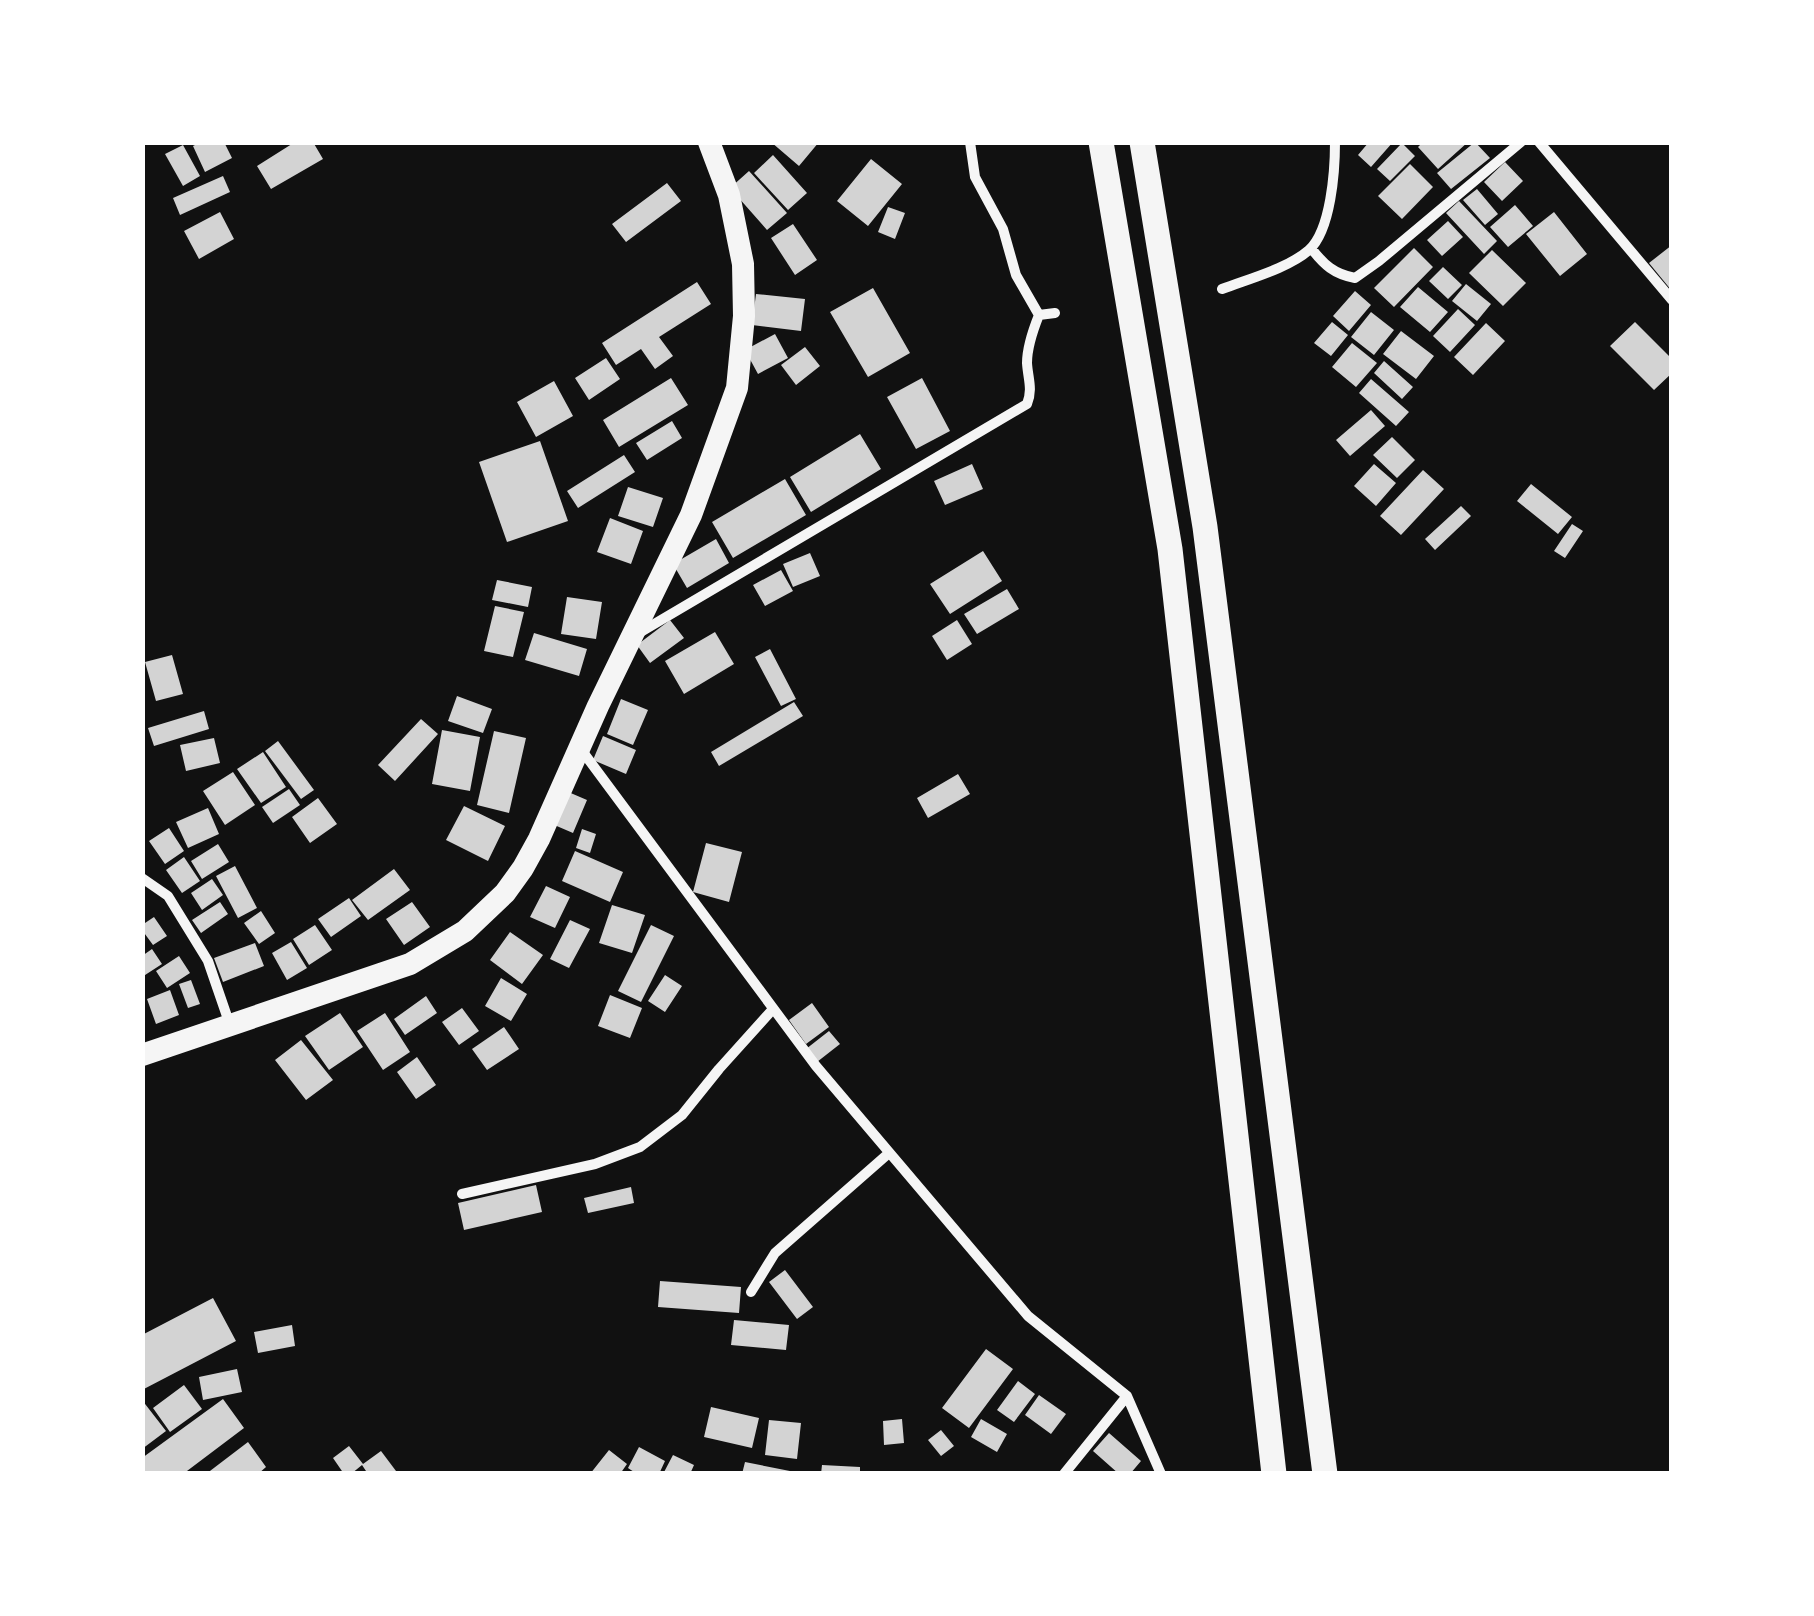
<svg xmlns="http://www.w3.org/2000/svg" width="1814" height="1616" font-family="Helvetica,sans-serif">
<rect width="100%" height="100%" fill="#111"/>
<!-- building -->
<path fill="#d3d3d3" d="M201,142H224L232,158L205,172L193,146Z
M295,142H313L323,159L271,189L257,166Z
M771,142H819L799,166Z
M1369,142H1393L1371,167L1358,155Z
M1423,142H1468L1438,169L1418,147Z
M1475,142L1490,158L1451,189L1437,173Z
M1402,143L1415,156L1390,181L1377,169Z
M183,145L200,176L183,186L165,154Z
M773,155L807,193L788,210L754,173Z
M871,159L902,184L868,226L837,201Z
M1505,162L1523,181L1502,201L1484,182Z
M1410,164L1433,187L1402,219L1378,196Z
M749,171L787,213L767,230L730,188Z
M223,176L230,192L180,215L173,198Z
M667,183L681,201L626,242L612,224Z
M1477,189L1498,214L1485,225L1463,200Z
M1459,201L1497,241L1484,254L1446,213Z
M1515,205L1533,226L1508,247L1490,227Z
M888,207L905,213L895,239L878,232Z
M220,212L234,239L199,259L184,231Z
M1554,212L1587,254L1560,276L1526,234Z
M1448,221L1463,237L1442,256L1427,240Z
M793,224L817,260L795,275L771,238Z
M1672,245V291L1649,263Z
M1414,248L1433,267L1394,307L1374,288Z
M1492,250L1526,283L1503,306L1469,273Z
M1443,267L1462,285L1448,299L1429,281Z
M697,282L711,304L659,337L673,356L655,369L641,349L616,365L602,343Z
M1466,284L1491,304L1477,321L1452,301Z
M1418,287L1448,312L1430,332L1400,307Z
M873,288L910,353L868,377L830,312Z
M1355,291L1371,305L1349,331L1333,316Z
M756,294L805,299L801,331L752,325Z
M1458,309L1475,325L1450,352L1433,336Z
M1371,312L1394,330L1374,355L1351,337Z
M1332,322L1348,335L1331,356L1314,343Z
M1635,322L1672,359V373L1654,390L1610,346Z
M1486,323L1505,341L1473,375L1454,357Z
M1401,331L1434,356L1416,379L1383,354Z
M775,334L788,358L758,374L745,350Z
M1352,343L1377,363L1356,387L1332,367Z
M805,347L820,366L796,385L781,365Z
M606,358L620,379L589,400L575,378Z
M1384,361L1413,387L1402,399L1374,373Z
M671,378L688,405L619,447L603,420Z
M922,378L950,431L916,449L887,397Z
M1371,379L1409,412L1396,426L1359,393Z
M554,381L573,416L536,437L517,402Z
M1371,410L1385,426L1350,456L1336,440Z
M672,421L682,438L647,460L636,443Z
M860,434L881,469L811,512L790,477Z
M1392,437L1415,460L1397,478L1373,455Z
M540,441L568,521L507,542L479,462Z
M624,455L635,472L578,508L567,491Z
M972,464L983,489L945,505L934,481Z
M1374,464L1396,483L1376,506L1354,486Z
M1423,470L1444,489L1401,535L1380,516Z
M785,479L806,515L733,558L712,522Z
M1531,484L1572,517L1558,534L1517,501Z
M628,487L663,498L653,527L618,516Z
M1461,506L1471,516L1435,550L1425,539Z
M610,518L643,531L631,564L597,552Z
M1572,524L1583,531L1565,558L1554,551Z
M716,539L729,563L687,588L673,564Z
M983,551L1002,581L950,614L930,584Z
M810,553L820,576L793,587L783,564Z
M781,570L793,591L765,606L753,585Z
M497,580L532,587L528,607L492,600Z
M1007,589L1019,609L977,634L964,614Z
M567,597L602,602L596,639L561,634Z
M495,606L524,612L513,657L484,651Z
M670,620L684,638L650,663L637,645Z
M957,620L972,644L947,660L932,636Z
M715,632L734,664L684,694L665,661Z
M534,633L587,649L579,676L525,660Z
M770,649L796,699L781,706L755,657Z
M172,655L183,694L156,701L145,662Z
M457,696L492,709L483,733L448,721Z
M621,699L648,710L633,745L607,734Z
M794,702L803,716L719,766L711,752Z
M204,711L209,729L154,746L148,728Z
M421,719L438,734L395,781L378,765Z
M442,730L480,737L470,791L432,784Z
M494,731L526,738L509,813L477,805Z
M603,736L636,750L626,774L593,760Z
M214,738L220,763L186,771L180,745Z
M278,741L314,790L301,799L265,751Z
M263,752L286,787L261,803L237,769Z
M233,772L255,805L225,825L203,791Z
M958,774L970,794L928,818L917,798Z
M289,789L300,805L273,823L262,807Z
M566,791L587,800L573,833L552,824Z
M318,798L337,824L310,843L292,817Z
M464,806L505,826L488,861L446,840Z
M208,808L219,834L188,848L176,822Z
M169,828L184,851L165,864L149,841Z
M582,829L596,834L590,853L576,848Z
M706,843L742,852L729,902L693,892Z
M218,844L229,862L202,879L191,861Z
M575,851L623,872L610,902L562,881Z
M184,857L200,881L182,893L166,870Z
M235,866L257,908L238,918L216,876Z
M394,869L410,890L368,920L352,900Z
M212,879L223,895L202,910L191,893Z
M546,886L570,897L555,928L530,917Z
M349,898L361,916L331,937L318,919Z
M220,902L228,914L201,933L192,920Z
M412,902L430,927L404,945L386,919Z
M612,905L645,915L632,953L599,943Z
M261,911L275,933L259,944L244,923Z
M154,917L167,936L153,945L142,930V925Z
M570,920L590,929L569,968L550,959Z
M315,925L332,950L309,965L293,939Z
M651,925L674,936L641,1002L618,991Z
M510,932L543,955L522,984L490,960Z
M291,942L307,968L287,980L272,953Z
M255,943L264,966L223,982L214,958Z
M152,949L162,964L142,977V956Z
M179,956L190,973L167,988L156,971Z
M665,975L682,986L665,1012L648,1001Z
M501,978L527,994L511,1021L485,1006Z
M191,980L200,1004L188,1008L179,984Z
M170,990L179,1015L156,1024L147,999Z
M610,995L642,1008L630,1038L598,1026Z
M426,996L437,1013L405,1035L394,1019Z
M812,1003L829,1027L806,1044L789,1020Z
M462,1008L479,1031L459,1045L442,1022Z
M340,1013L363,1047L329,1070L305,1036Z
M385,1013L410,1052L383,1070L357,1031Z
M504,1027L519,1049L487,1070L472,1049Z
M829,1031L840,1044L817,1062L806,1049Z
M301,1040L333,1080L306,1100L275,1060Z
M417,1057L436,1085L416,1099L397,1072Z
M536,1185L542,1212L464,1230L458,1203Z
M631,1187L634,1203L588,1213L584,1198Z
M785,1270L813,1307L797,1319L769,1282Z
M660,1281L741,1287L739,1313L658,1307Z
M213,1298L236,1341L142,1390V1335Z
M734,1320L789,1325L786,1350L731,1345Z
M292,1325L295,1346L258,1353L254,1332Z
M986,1349L1013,1369L969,1428L942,1408Z
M237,1369L242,1392L203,1400L199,1377Z
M1018,1381L1035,1394L1014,1422L997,1410Z
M184,1385L202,1409L170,1432L153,1408Z
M1039,1395L1066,1414L1051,1434L1025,1415Z
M223,1399L244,1428L183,1474H146L142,1469V1458Z
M142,1400L166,1431L142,1449Z
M711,1407L759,1418L752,1448L704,1437Z
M902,1419L904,1443L884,1445L883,1421Z
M981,1419L1007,1434L997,1452L971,1437Z
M769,1420L801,1423L797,1459L765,1455Z
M941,1430L954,1446L941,1456L928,1440Z
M1109,1433L1141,1461L1130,1474H1119L1093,1451Z
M248,1442L266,1467L258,1474H206Z
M349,1446L363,1464L381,1451L396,1471L393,1474H368L362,1465L351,1474H344L333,1458Z
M639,1447L665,1461L659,1474H637L628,1468Z
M609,1450L627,1464L620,1474H590Z
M673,1455L694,1465L690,1474H663Z
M745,1462L795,1472V1474H742Z
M822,1465L860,1467V1474H821Z"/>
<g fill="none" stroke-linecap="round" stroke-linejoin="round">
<!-- minor -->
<path stroke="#f5f5f5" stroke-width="10" d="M970,142L975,177L1003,229L1016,275L1039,315
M1539,142L1672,300
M1311,248C1324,265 1334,274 1355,278L1379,261L1521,142
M1222,289C1248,279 1289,268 1309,250C1331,230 1335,171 1335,142
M639,633L1027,404C1033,389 1028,379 1027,363C1027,347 1033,330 1039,315L1055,313
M580,748L816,1066L1028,1316L1127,1396L1161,1474
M142,878L168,896L208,961L230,1025
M462,1194L595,1164L640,1147L682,1115L719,1069L773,1009
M751,1292L775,1253L889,1153
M1064,1474L1127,1396"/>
<!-- primary -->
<path stroke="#f5f5f5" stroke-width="22" d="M142,1055L410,964L465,931L505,893L523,868L539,839L598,706L691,515L737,388L744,316L743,264L729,195L709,142"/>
<!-- motorway -->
<path stroke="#f5f5f5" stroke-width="25" d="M1101,142L1170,549L1274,1474
M1142,142L1205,527L1325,1474"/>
</g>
<!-- border -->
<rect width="1814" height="1616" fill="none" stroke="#ffffff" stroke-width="290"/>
</svg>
